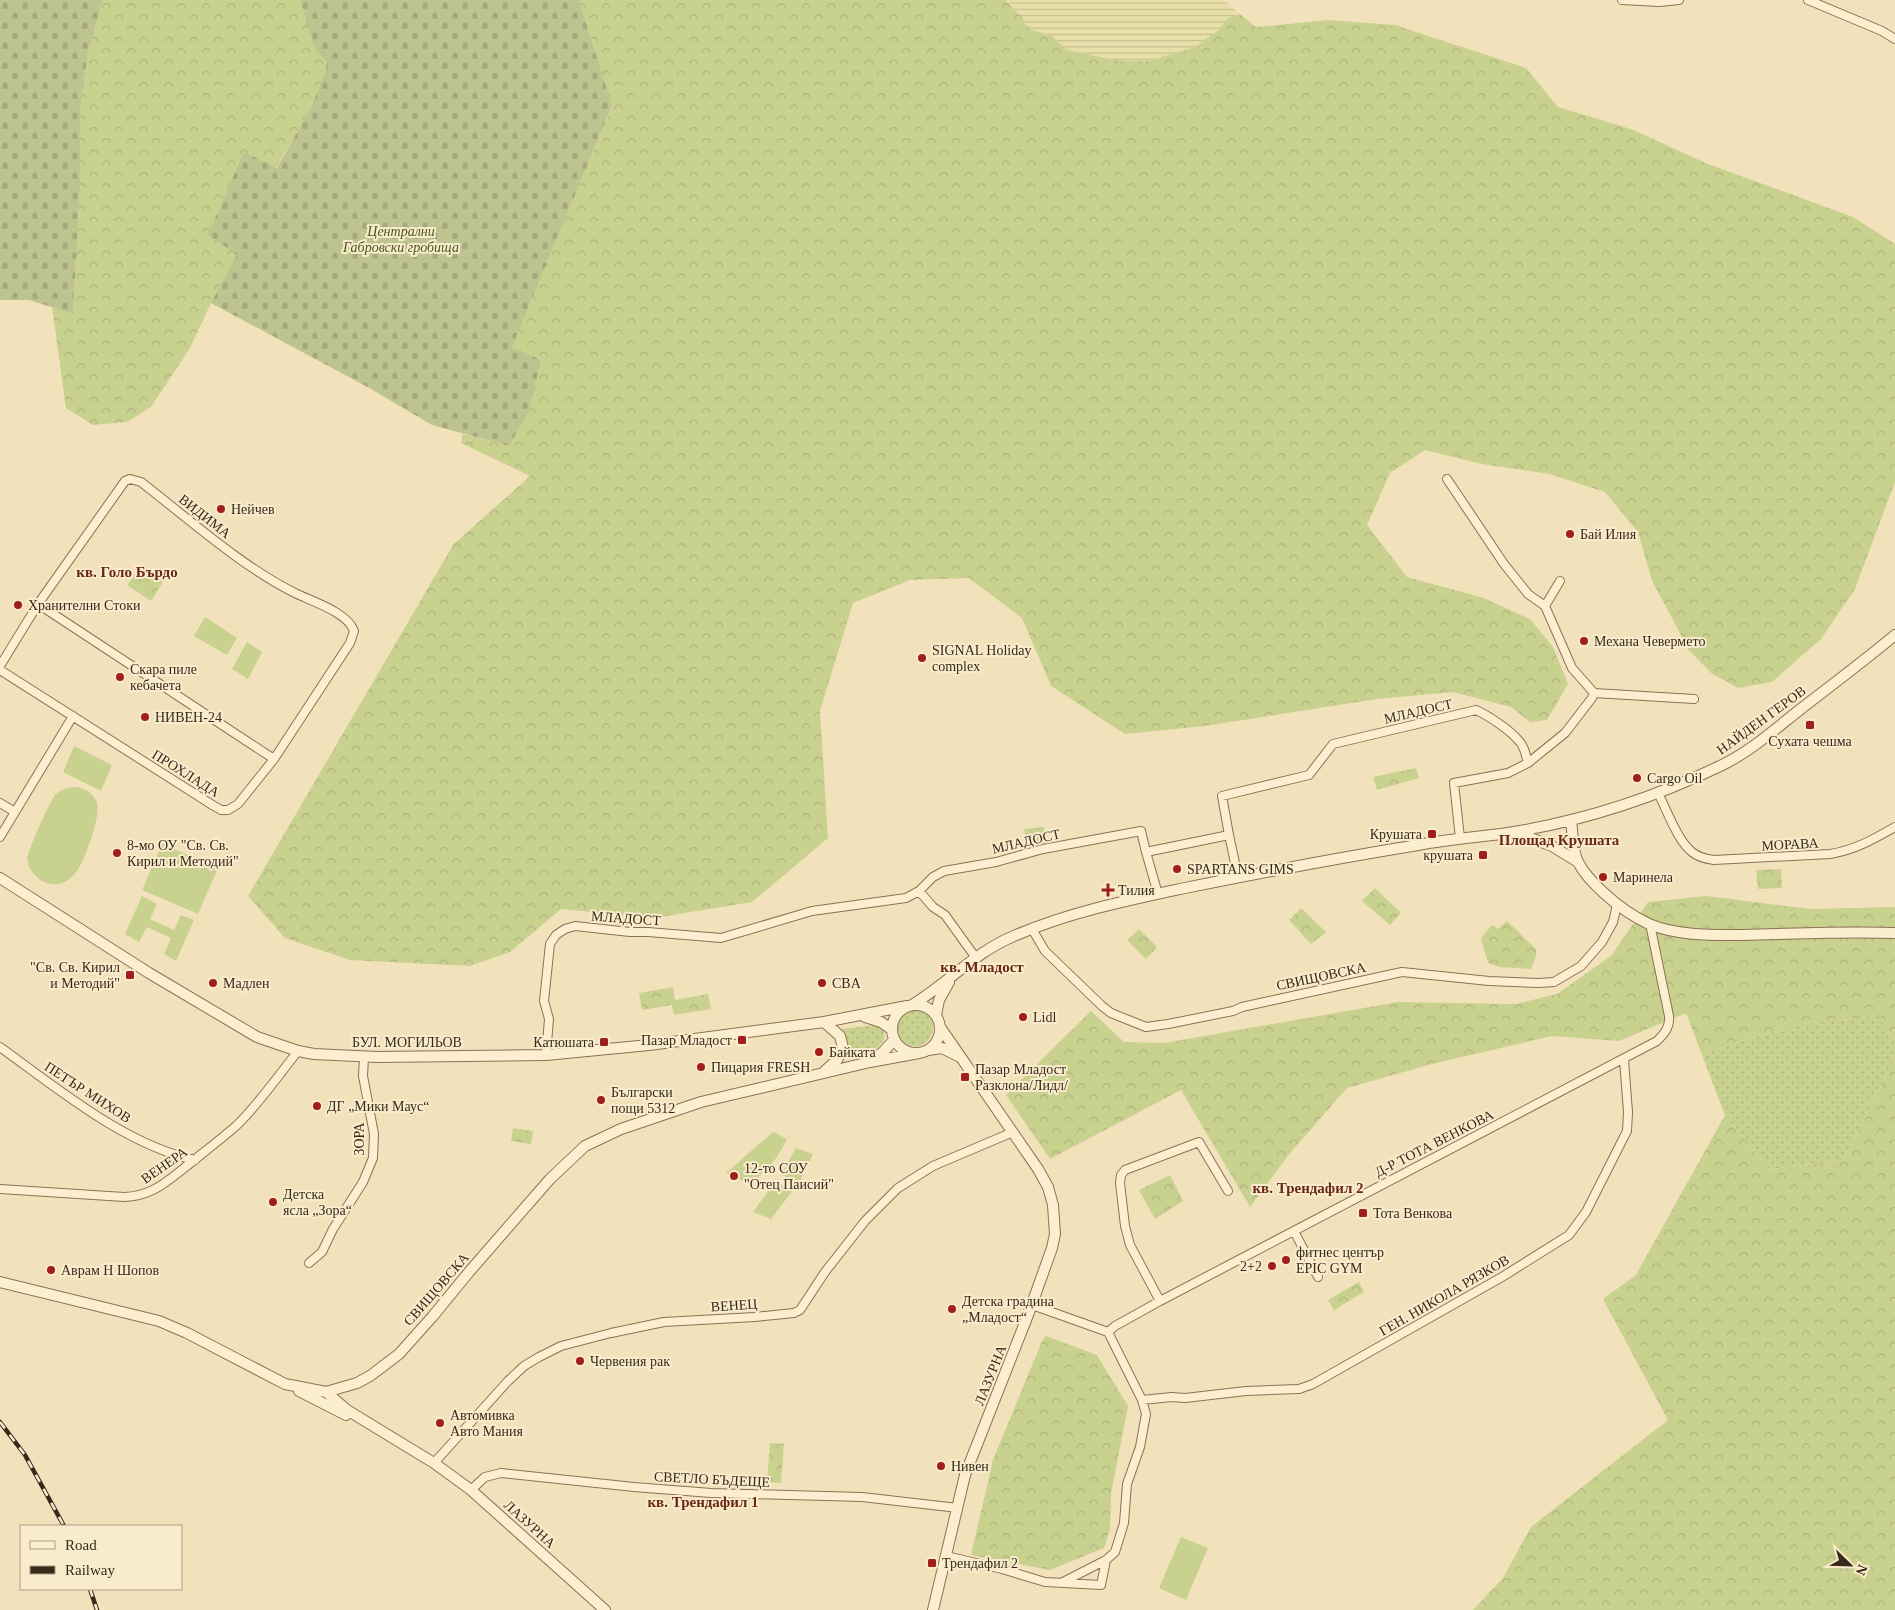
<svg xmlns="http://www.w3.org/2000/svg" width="1895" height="1610" font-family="Georgia,serif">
<defs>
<pattern id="farmland-rules" width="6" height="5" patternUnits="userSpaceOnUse" patternTransform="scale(1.25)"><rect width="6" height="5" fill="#e8dfa9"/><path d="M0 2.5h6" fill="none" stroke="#c8bf91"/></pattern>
<pattern id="grass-dots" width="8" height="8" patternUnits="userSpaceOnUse" patternTransform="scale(1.25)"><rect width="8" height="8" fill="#c9d18f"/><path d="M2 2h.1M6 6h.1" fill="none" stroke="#adb37b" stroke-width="1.8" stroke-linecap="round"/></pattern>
<pattern id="forest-crowns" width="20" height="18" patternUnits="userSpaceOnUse" patternTransform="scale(1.25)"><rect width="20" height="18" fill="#c9d18f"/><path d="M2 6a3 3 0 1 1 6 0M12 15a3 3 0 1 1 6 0" fill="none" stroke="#adb37b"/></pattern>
<pattern id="cemetery-stones" width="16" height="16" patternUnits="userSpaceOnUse" patternTransform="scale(1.25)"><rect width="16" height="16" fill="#bec490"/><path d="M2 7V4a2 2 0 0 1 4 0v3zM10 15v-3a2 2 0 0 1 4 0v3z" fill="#a4a87c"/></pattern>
</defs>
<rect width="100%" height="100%" fill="#f2e2bc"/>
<!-- farmland -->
<path fill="url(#farmland-rules)" d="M1005,0H1223L1240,14L1229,18L1219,30L1195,47L1150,61H1120L1067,50L1052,36L1032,30L1025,24L1022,17Z"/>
<!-- grass -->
<path fill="url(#grass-dots)" d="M897 1028a18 18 0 1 1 36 0a18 18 0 1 1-36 0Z
M1878,1016L1895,1040V1058L1843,1160L1769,1169L1725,1115L1702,1055L1734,1043L1801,1024Z
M875,1025L883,1031L885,1036C882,1052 859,1053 845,1057C848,1046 847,1039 841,1029Z"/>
<!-- forest -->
<path fill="url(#forest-crowns)" d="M103,0H301L306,23L315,50L327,61C322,96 293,137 276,168L244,152L238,255L211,303L190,348L151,407L127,422L93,425L66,408L52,307L73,314L80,188V111L88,52Z
M579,0H1005L1022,17L1025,24L1032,30L1052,36L1067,50L1120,61H1150L1195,47L1219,30L1228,18L1240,14L1256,27L1328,20L1395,25L1526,68L1558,107L1631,129L1708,164L1853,217L1895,244V482L1855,589L1821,639L1772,682L1738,688L1711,673L1689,650L1652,581L1638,532L1605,492L1550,474L1482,464L1425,450L1390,473L1367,525L1407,577L1484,598L1530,619L1553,647L1568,684L1547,720L1530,722L1511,707L1453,692L1377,699L1205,726L1125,734L1051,686L1022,618L969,578L910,580L853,603L820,711L828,838L752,902L654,918L561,909L510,952L470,966L350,960L285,938L248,896L453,545L530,476L461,443L463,434L509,446L511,348L612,107Z
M142,565L164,580L151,601L127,585Z
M1416,768L1419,778L1377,790L1373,777Z
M1044,827L1047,843L1028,847L1024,829Z
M1781,869L1782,888L1758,889L1756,870Z
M1375,888L1401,913L1390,925L1362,901Z
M1706,896L1811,909L1895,907V1040L1878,1016L1801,1024L1734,1043L1702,1055L1686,1013L1619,1041L1552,1036L1432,1064L1347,1088L1290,1153L1250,1207L1181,1090L1050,1159L1006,1095L1091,1011L1124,1042L1164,1043L1398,1002L1516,1004L1557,994L1611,956L1648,902Z
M1301,908L1326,932L1311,944L1289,920Z
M1507,921L1536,949V956L1531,969L1500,967L1488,963L1481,938L1492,925L1498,929Z
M1139,929L1157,947L1146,959L1127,940Z
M673,987L675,1000L708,994L711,1009L674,1015L672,1005L642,1010L639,993Z
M1895,1058V1610H1473L1503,1578L1531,1527L1668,1420L1603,1299L1636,1275L1725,1115L1769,1169L1843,1160Z
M513,1128L533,1131L531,1144L511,1141Z
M1170,1175L1183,1201L1155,1219L1139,1190Z
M1359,1282L1364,1292L1334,1310L1328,1300Z
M1046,1336L1097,1355L1128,1406L1111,1494L1110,1529L1104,1548L1050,1570L971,1555L993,1460L1042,1341Z
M770,1443L784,1444L781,1483L767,1482Z"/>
<!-- cemetery -->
<path fill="url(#cemetery-stones)" d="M0,0H103L88,52L80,111V188L73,314L29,300H0Z
M301,0H579L612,106L512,347L541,360L529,411L509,446L432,425L371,389L211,303L237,255L208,235L244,152L277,168C293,138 322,94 327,62L315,50L306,23Z"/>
<!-- pitch -->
<path fill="#c9d18f" d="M205,617L237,638L227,655L194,636Z
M247,642L262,652L248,679L232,669Z
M74,746L112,765L101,791L63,772Z
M78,787C85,789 91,792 96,800C103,812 85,860 77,871C65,889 43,889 31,870C29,868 28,862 27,859C27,853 51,798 56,794C63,788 69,787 78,787Z
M162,844L218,868L198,914L142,890Z
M142,896L157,904L150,919L174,930L181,915L194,920L176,961L164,954L171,938L147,927L139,942L125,934Z
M773,1132L787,1139C778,1159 766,1171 750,1184L726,1173Z
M796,1148L813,1154L800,1181L771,1219L753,1212L775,1182L785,1186L788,1180L782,1173Z
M1181,1537L1208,1548L1186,1600L1159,1588Z"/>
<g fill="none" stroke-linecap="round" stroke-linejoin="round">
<!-- minor casing -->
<g stroke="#8b7254" stroke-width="10">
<path id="minor" d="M1622,0L1659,2L1679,0
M1808,0L1882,31L1895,39
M1447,479L1504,564L1528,594L1545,606L1572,668L1594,693
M38,604L274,759
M1545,606L1560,581
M0,666L38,604L125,481L130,479L141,482C190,520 242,567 297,594C314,602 348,613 354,631L350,643L274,759L238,804L228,810H221L214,806L0,670
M1594,693L1694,699
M1528,763L1565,733L1592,698L1594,693
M1658,793C1667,810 1677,840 1692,852C1698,857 1706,859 1714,860L1830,854C1855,850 1874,839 1895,827
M0,803L15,812
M1229,835L1238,877
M0,837L73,716
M1146,852L1158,894
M919,891L933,907L945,915L976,958
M1032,929L1045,951L1102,1006L1111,1013L1146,1027L1168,1024L1233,1011L1242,1007L1402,972L1489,981L1539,983L1554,982L1581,966L1602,942L1613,922L1617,905
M0,1047C57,1088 125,1145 195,1160
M546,1055L549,1019L544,1001L550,944L556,935L565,929L575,926L630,932H648L721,938L812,911L906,898L919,891L933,877L944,871L996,862L1043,849L1141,831L1146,852L1229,835L1222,796L1309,775L1333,744L1476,710C1489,716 1510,730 1519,741C1525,747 1526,756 1528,763L1508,773L1454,783L1460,838
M0,1189L124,1197C153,1196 167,1181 188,1165C204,1152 221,1139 236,1126C259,1104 278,1076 298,1051
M1294,1231L1318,1277
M309,1263L322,1252L333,1229L363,1182L373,1158L374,1134L363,1076L364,1057
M1160,1301L1130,1245L1125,1226L1120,1183L1121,1175L1125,1170L1199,1142L1228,1191
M1032,1305L1108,1332
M1108,1332L1115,1326L1160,1301L1657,1041C1665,1033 1670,1027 1669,1016L1650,924
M1142,1400L1172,1397L1185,1398L1246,1391L1299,1389L1313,1384L1502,1277L1569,1235L1586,1212L1627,1131L1628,1112L1624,1060
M434,1463L508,1381L524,1366L539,1357L561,1346L611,1333L664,1322L755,1317L794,1313L800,1310L825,1272L865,1221L898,1188L933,1166L1013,1132
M471,1490L485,1477L501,1473L634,1487L711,1493L862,1497L958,1508
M946,1556L1002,1569L1045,1582L1101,1585L1106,1560
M1063,1582L1106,1560L1115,1552L1124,1523L1127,1484L1140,1447L1146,1414L1142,1400L1108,1332"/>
</g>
<!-- tertiary casing -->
<g stroke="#8b7254" stroke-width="12">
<path id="tertiary" d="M1571,821C1573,834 1572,850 1578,862C1584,874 1595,885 1605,894C1618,906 1632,916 1649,924C1678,936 1712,935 1743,935C1793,934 1844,931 1895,933
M1517,833L1552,846L1578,862
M0,878L149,973L257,1037L298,1051L314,1054L377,1057L546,1055L649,1045L824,1022L907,1006
M892 1029a24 24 0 1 1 48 0a24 24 0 1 1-48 0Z
M912,1005C947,984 975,952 1014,936C1067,913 1124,901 1180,889C1259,873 1338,858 1418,845C1450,839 1482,837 1514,832C1585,820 1653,798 1718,767C1749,753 1775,729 1802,708C1833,684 1865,660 1895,635
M936,1015L939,1000L949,982
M865,1017L881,1022L891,1029
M824,1022L840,1036L843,1048L837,1060L825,1071
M928,1050L942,1048L958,1056
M873,1060L883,1052L894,1040
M0,1282L159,1321L187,1333L285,1384L326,1392L357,1383L370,1376L399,1354L433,1316L469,1272L550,1179L585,1146L621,1129L701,1102L870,1062L919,1053
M299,1391L346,1415
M326,1392L347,1410L434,1463L471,1490L605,1610
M933,1610L965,1475L1028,1315L1052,1248L1055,1234L1053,1205L1048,1187L1038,1169L940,1027"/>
</g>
<!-- minor -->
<use href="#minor" stroke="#fcefd0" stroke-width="8"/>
<!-- tertiary -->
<use href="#tertiary" stroke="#fcefd0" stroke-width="10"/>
<!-- rail casing -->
<g stroke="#39291a" stroke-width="4.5">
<path id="rail" d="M0,1422L25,1455L64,1526
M90,1589L97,1610"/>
</g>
<!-- rail -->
<use href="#rail" stroke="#f9eccc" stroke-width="2.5" stroke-dasharray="8" stroke-linecap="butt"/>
</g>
<!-- markers -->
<g fill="#a01e1e" stroke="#f9eccc" stroke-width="2">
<circle cx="221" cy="509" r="5"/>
<circle cx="1570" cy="534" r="5"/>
<circle cx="18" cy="605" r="5"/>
<circle cx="1584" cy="641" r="5"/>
<circle cx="922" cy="658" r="5"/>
<circle cx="120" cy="677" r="5"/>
<circle cx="145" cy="717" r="5"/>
<rect x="1805" y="720" width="10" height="10" rx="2.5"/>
<circle cx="1637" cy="778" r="5"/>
<rect x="1427" y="829" width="10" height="10" rx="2.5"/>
<circle cx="117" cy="853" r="5"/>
<rect x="1478" y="850" width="10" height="10" rx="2.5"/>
<circle cx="1177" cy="869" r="5"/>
<circle cx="1603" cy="877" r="5"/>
<path d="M1105.5 882.5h5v5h5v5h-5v5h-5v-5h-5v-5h5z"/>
<rect x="125" y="970" width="10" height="10" rx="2.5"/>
<circle cx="213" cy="983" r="5"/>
<circle cx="822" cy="983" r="5"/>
<circle cx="1023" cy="1017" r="5"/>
<rect x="737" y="1035" width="10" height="10" rx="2.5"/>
<rect x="599" y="1037" width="10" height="10" rx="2.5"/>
<circle cx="819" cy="1052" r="5"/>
<circle cx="701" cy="1067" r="5"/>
<rect x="960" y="1072" width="10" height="10" rx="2.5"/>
<circle cx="601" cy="1100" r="5"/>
<circle cx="317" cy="1106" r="5"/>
<circle cx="734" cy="1176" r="5"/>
<circle cx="273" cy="1202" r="5"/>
<rect x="1358" y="1208" width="10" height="10" rx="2.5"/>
<circle cx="1286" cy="1260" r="5"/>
<circle cx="1272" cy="1266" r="5"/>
<circle cx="51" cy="1270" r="5"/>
<circle cx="952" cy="1309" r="5"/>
<circle cx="580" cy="1361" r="5"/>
<circle cx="440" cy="1423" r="5"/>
<circle cx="941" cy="1466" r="5"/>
<rect x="927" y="1558" width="10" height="10" rx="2.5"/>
</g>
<g text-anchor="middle" stroke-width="4" stroke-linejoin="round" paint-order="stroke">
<!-- park labels -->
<g font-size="14" font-style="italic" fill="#49571f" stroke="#f9eccc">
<text x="401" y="236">Централни<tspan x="401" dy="16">Габровски гробища</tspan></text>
</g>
<!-- poi labels -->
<g font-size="14" fill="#39291a" stroke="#f9eccc" text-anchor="start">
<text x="231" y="514">Нейчев</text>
<text x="1580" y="539">Бай Илия</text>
<text x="28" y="610">Хранителни Стоки</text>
<text x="1594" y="646">Механа Чевермето</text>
<text x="932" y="655">SIGNAL Holiday<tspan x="932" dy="16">complex</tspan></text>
<text x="130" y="674">Скара пиле<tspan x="130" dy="16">кебачета</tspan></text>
<text x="155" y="722">НИВЕН-24</text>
<text x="1810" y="746" text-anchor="middle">Сухата чешма</text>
<text x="1647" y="783">Cargo Oil</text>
<text x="1422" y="839" text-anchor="end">Крушата</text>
<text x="127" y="850">8-мо ОУ "Св. Св.<tspan x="127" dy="16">Кирил и Методий"</tspan></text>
<text x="1473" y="860" text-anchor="end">крушата</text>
<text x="1187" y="874">SPARTANS GIMS</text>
<text x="1613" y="882">Маринела</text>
<text x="1118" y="895">Тилия</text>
<text x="120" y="972" text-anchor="end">"Св. Св. Кирил<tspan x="120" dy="16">и Методий"</tspan></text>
<text x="223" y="988">Мадлен</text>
<text x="832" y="988">CBA</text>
<text x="1033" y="1022">Lidl</text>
<text x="732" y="1045" text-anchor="end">Пазар Младост</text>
<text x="594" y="1047" text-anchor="end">Катюшата</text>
<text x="829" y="1057">Байката</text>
<text x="711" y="1072">Пицария FRESH</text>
<text x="975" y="1074">Пазар Младост<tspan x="975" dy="16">Разклона/Лидл/</tspan></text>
<text x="611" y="1097">Български<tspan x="611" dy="16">пощи 5312</tspan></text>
<text x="327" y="1111">ДГ „Мики Маус“</text>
<text x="744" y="1173">12-то СОУ<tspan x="744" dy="16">"Отец Паисий"</tspan></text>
<text x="283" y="1199">Детска<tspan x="283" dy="16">ясла „Зора“</tspan></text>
<text x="1373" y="1218">Тота Венкова</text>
<text x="1296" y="1257">фитнес център<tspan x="1296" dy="16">EPIC GYM</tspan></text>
<text x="1262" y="1271" text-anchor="end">2+2</text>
<text x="61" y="1275">Аврам Н Шопов</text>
<text x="962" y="1306">Детска градина<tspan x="962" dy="16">„Младост“</tspan></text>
<text x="590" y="1366">Червения рак</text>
<text x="450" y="1420">Автомивка<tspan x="450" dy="16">Авто Мания</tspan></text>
<text x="951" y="1471">Нивен</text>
<text x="942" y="1568">Трендафил 2</text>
</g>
<!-- street labels -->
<g font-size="14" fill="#39291a" stroke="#f9eccc">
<text transform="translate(205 516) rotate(38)" y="5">ВИДИМА</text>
<text transform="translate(1418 711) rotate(-13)" y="5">МЛАДОСТ</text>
<text transform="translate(1761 720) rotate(-36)" y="5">НАЙДЕН ГЕРОВ</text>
<text transform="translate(186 773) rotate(32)" y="5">ПРОХЛАДА</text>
<text transform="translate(1026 841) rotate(-13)" y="5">МЛАДОСТ</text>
<text transform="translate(1790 844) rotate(-3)" y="5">МОРАВА</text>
<text transform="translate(626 918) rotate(4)" y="5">МЛАДОСТ</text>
<text transform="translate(1321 976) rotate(-12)" y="5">СВИЩОВСКА</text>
<text x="407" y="1047">БУЛ. МОГИЛЬОВ</text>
<text transform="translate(88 1092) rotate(33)" y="5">ПЕТЪР МИХОВ</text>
<text transform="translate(359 1139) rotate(-90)" y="5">ЗОРА</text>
<text transform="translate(1434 1143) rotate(-27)" y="5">Д-Р ТОТА ВЕНКОВА</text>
<text transform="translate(164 1165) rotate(-35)" y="5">ВЕНЕРА</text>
<text transform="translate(436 1289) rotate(-49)" y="5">СВИЩОВСКА</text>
<text transform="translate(1444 1295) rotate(-30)" y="5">ГЕН. НИКОЛА РЯЗКОВ</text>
<text transform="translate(734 1305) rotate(-4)" y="5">ВЕНЕЦ</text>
<text transform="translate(990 1375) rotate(-68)" y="5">ЛАЗУРНА</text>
<text transform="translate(712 1479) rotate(3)" y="5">СВЕТЛО БЪДЕЩЕ</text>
<text transform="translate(530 1524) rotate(42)" y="5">ЛАЗУРНА</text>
</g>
<!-- neighbourhood labels -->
<g font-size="15" font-weight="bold" fill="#6a2815" stroke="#f9eccc">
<text x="127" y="577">кв. Голо Бърдо</text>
<text x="1559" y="845">Площад Крушата</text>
<text x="982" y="972">кв. Младост</text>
<text x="1308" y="1193">кв. Трендафил 2</text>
<text x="703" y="1507">кв. Трендафил 1</text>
</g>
</g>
<!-- legend -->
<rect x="20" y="1525" width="162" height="65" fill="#f9eccc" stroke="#ac9e85"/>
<rect x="30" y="1541" width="25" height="8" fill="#fcefd0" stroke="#ac9e85"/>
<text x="65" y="1550" font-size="15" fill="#39291a">Road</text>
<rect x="30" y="1566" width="25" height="8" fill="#39291a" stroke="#ac9e85"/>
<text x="65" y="1575" font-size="15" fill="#39291a">Railway</text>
<!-- north arrow -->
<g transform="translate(1850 1565) rotate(113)" stroke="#f9eccc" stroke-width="4" paint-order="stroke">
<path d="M0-4L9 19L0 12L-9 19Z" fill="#39291a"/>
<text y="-8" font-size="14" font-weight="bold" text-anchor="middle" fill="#39291a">N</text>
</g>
</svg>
